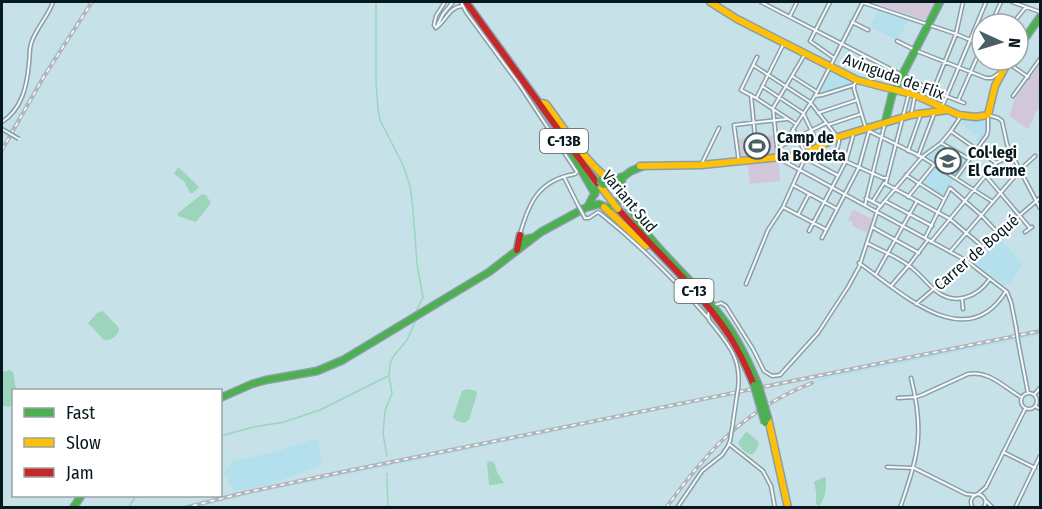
<svg xmlns="http://www.w3.org/2000/svg" width="1042" height="509" font-family="'Fira Sans Condensed',sans-serif">
<rect width="100%" height="100%" fill="#c7e1e9"/>
<!-- built -->
<path fill="#b4dfed" d="M89,2H94L39,88L10,137L6,135L48,64Z
M878,10L908,20L898,40L870,27Z
M831,70L853,81L851,85L822,94L819,92Z
M963,118L975,119L988,123L987,131L979,143L976,141L978,137L960,122Z
M942,145L967,160L955,176L927,158Z
M935,167L954,179L944,196L922,183Z
M998,237L1023,264L1010,284L1004,285L972,261L986,249V247Z
M1040,329V335L834,377L812,384L786,395L759,411L730,434L701,464L668,507H665L699,462L729,432L758,409L780,396L827,376L243,496L196,507L179,508L295,481Z
M314,439L318,440L322,465L276,482L267,485L235,491L228,483V478L222,473L229,468L232,461L272,453Z"/>
<!-- green -->
<path fill="#d1c7d9" d="M871,2H935L925,20Z
M1040,64V108L1036,112L1028,129L1009,116L1015,99Z
M774,135L776,153L774,156L740,160L737,139Z
M779,162L780,181L750,184L748,165Z
M853,209L872,219L867,233L852,226L853,223L848,220Z"/>
<!-- water -->
<path fill="#9cd5bc" d="M178,167L188,176L199,187L193,193H190L184,181L174,174Z
M202,194L206,195L211,203L196,222L178,216V213Z
M103,311L119,328V331C116,337 110,341 104,340L88,323L97,313Z
M9,370L13,372L16,390H14L13,406L6,407L2,405L3,372Z
M467,389L476,391L477,394L469,420L464,423L455,420L453,417L462,391Z
M747,432L759,442L757,449L752,455L744,451L738,443L745,433Z
M488,461L494,462L497,472L504,483L492,485H489L487,464Z
M824,477L826,478C826,488 826,498 819,506L816,504V492L814,482Z"/>
<g fill="none" stroke-linecap="round" stroke-linejoin="round">
<!-- stream -->
<path stroke="#9cd5bc" stroke-width="1.5" d="M376,2V83L378,109L380,120L403,165L410,186L413,209L417,264L423,298L417,309L418,312
M220,436L254,427L284,422L320,410L388,376
M387,456L383,434L385,411L392,393L389,376L390,364L393,357L407,340L415,322L419,316
M387,473V476
M387,478L388,506L393,508
M128,508L136,496"/>
<!-- street casing -->
<g stroke="#8a9ea5" stroke-width="5">
<path id="street" d="M445,2L436,16L434,25L436,28C446,21 449,7 462,6
M461,2L466,12L519,84L577,172L575,174C539,180 529,202 520,234
M761,2L902,75L933,91L964,103
M830,2L810,41L834,58
M861,2L956,34L982,45
M1012,2L1040,12
M790,16L797,2
M852,22L868,30
M991,24L1001,2
M1012,24L1026,7
M437,26L443,14L453,2
M897,41L917,51L986,78H992L1002,71
M805,54L773,108L778,158L967,261L1007,292L1011,302L1016,327
M757,57L741,90L756,98L796,124
M1004,60L1028,77
M753,65L810,102L839,139V142L835,157
M792,76L817,92
M857,80L854,85V89L866,129
M762,86L803,113L819,146
M933,91L956,34L963,2
M751,95L755,137
M815,96L822,95L854,85
M1013,96L1040,59
M757,97L784,43
M958,101L982,46
M942,107L986,2
M818,113L857,100
M911,115L915,95
M2,122C22,109 27,86 29,63C30,57 29,51 31,44C35,29 48,17 53,2
M828,125L861,114
M868,128L869,131L922,157L993,202
M952,132L996,163
M941,143L969,159
M783,145L815,96L863,2
M777,148L826,123
M816,148L883,178H887
M908,151L921,114
M918,156L934,114
M805,158L837,175
M739,162L734,125L787,119
M701,165L719,128
M906,175L944,199
M986,176L1030,228
M564,177L577,203
M956,178L987,135L988,130V115L998,118L1002,121L1007,144L1012,155L1040,208
M884,183L950,219L983,247
M886,183L909,93
M793,185L837,209
M908,197L934,165
M866,198L881,206
M873,201L884,183
M885,201L932,226
M865,205L885,123
M783,207L825,229
M798,215L809,194
M585,218H589L598,212L601,214C640,245 676,281 709,319
M872,227L919,253
M809,231L846,161L854,132
M1025,232L1032,227
M822,238L859,167L869,131
M925,238L950,188L981,215L998,233
M931,242L996,163L1012,155
M867,243C880,250 896,256 908,265C919,272 926,283 936,291C955,306 977,297 989,280
M950,252L1020,170L1035,156
M859,263C900,291 966,357 1006,291
M876,274L917,201
M746,284L768,230L783,207L805,158L806,154L793,129
M891,286L909,265L928,240
M962,298L963,309
M916,304L1040,198
M715,305L721,303L726,306L753,349L764,371L772,376L780,375L818,333L848,287L859,267L878,209L922,157L941,143L951,131L961,116
M709,312L708,315L709,320C727,343 742,357 738,389
M1018,341L1028,393
M1021 401a8 8 0 1 1 16 0a8 8 0 1 1-16 0Z
M1034,395L1040,388
M898,398L916,397L922,395L968,374C989,370 1005,388 1021,397
M1035,406L1040,409
M733,422L737,395
M729,444L763,471L771,486L775,508
M1003,452L1035,468
M887,467L914,468L966,494L975,495
M978,494L986,487L1025,409
M986,501L993,508
M677,508L702,471L722,455L728,446L730,441
M900,508C918,456 925,433 911,378
M973,508C969,502 971,496 978,494C985,496 988,502 983,508
M1015,508L1040,456"/>
</g>
<!-- fast casing -->
<g stroke="#8a9ea5" stroke-width="9">
<path id="fast" d="M1018,48L1040,17
M885,123L892,95L940,2
M572,154L595,194
M622,194C644,243 692,277 723,319C738,339 748,361 758,384
M588,206L599,185L607,182H613L621,177
M522,240L531,238
M220,398L252,384L266,380L317,371L343,360L489,272L541,232L585,208L599,204L608,208L615,206L621,198V183L623,177L631,171L643,166
M73,508L81,496"/>
</g>
<!-- slow casing -->
<g stroke="#8a9ea5" stroke-width="9">
<path id="slow" d="M710,2L737,19L857,80L915,95L959,115L976,117L988,115L995,86L1009,60
M543,103L546,104C566,131 585,162 612,182
M640,166L701,165L802,155L838,137L911,115L948,110
M601,187L614,204
M604,207L646,246
M768,418L788,508"/>
</g>
<!-- jam casing -->
<g stroke="#8a9ea5" stroke-width="9">
<path id="jam" d="M466,2L597,183
M618,209C655,251 698,288 729,335C739,351 747,368 754,385
M517,250L520,235"/>
</g>
<!-- street -->
<use href="#street" stroke="#f7fafc" stroke-width="2"/>
<!-- fast -->
<use href="#fast" stroke="#4caf50" stroke-width="6"/>
<!-- slow -->
<use href="#slow" stroke="#ffc107" stroke-width="6"/>
<!-- jam -->
<use href="#jam" stroke="#c62828" stroke-width="6"/>
<!-- rail casing -->
<g stroke="#b0b6b9" stroke-width="4">
<path id="rail" d="M2,150L43,78L92,2
M184,508L243,493L347,471L1040,331
M666,508C707,451 745,409 812,383"/>
</g>
<!-- rail -->
<use href="#rail" stroke="#fff" stroke-width="1.5" stroke-dasharray="4.5" stroke-linecap="butt"/>
<!-- street-bridge casing -->
<g stroke="#8a9ea5" stroke-width="5" stroke-linecap="butt">
<path id="street-bridge" d="M2,129L19,139
M577,203L585,218
M1016,327L1018,341
M737,395L738,389
M730,441L733,423"/>
</g>
<!-- fast-bridge casing -->
<g stroke="#8a9ea5" stroke-width="9" stroke-linecap="butt">
<path id="fast-bridge" d="M600,180L604,185
M758,384L768,418
M754,385L765,423"/>
</g>
<!-- slow-bridge casing -->
<g stroke="#8a9ea5" stroke-width="9" stroke-linecap="butt">
<path id="slow-bridge" d="M614,204L618,209"/>
</g>
<!-- street-bridge -->
<use href="#street-bridge" stroke="#f7fafc" stroke-width="2"/>
<!-- fast-bridge -->
<use href="#fast-bridge" stroke="#4caf50" stroke-width="6"/>
<!-- slow-bridge -->
<use href="#slow-bridge" stroke="#ffc107" stroke-width="6"/>
</g>
<!-- icons -->
<defs>
<g id="stadium-ring" transform="scale(1.35)"><circle r="9.5" fill="#fff" stroke="#4a5f65" stroke-width="1.5"/><path d="M0-5a6.5 5 0 1 0 0 10a6.5 5 0 1 0 0-10ZM-3.5-1.8h7v3.6h-7Z" fill="#4a5f65"/></g>
<g id="school-ring" transform="scale(1.35)"><circle r="9.5" fill="#fff" stroke="#4a5f65" stroke-width="1.5"/><path d="M0-5L7-2L0 1L-7-2ZM-4 1L0 2.5L4 1V4Q0 6-4 4Z" fill="#4a5f65"/></g>
</defs>
<g fill-rule="evenodd">
<use href="#stadium-ring" x="757" y="146"/>
<use href="#school-ring" x="948" y="161"/>
</g>
<g text-anchor="middle" stroke-width="4.5" stroke-linejoin="round" paint-order="stroke">
<!-- shield labels -->
<g fill="#fff" stroke="#515e62" stroke-width="1.5">
<rect x="540" y="129" width="48" height="24" rx="4.5"/>
<rect x="674.5" y="279" width="39" height="24" rx="4.5"/>
</g>
<g font-size="15" font-weight="bold" fill="#06191e">
<text x="564" y="146">C-13B</text>
<text x="694" y="296">C-13</text>
</g>
<!-- street labels -->
<g font-size="16" fill="#06191e" stroke="#fff">
<text transform="translate(894 76) rotate(20)" y="6">Avinguda de Flix</text>
<text transform="translate(630 201) rotate(50)" y="6">Variant Sud</text>
<text transform="translate(976 252) rotate(-41)" y="6">Carrer de Boqué</text>
</g>
<!-- poi labels -->
<g font-size="16" font-weight="bold" fill="#06191e" stroke="#fff" text-anchor="start">
<text x="777" y="143">Camp de<tspan x="777" dy="18">la Bordeta</tspan></text>
<text x="968" y="158">Col·legi<tspan x="968" dy="18">El Carme</tspan></text>
</g>
</g>
<!-- border -->
<rect width="1042" height="509" fill="none" stroke="#06191e" stroke-width="6"/>
<!-- legend -->
<rect x="12" y="389" width="210" height="108" fill="#ffffff" stroke="#9ba3a5" stroke-width="1.5"/>
<rect x="24" y="408" width="30" height="9" fill="#4caf50" stroke="#9ba3a5" stroke-width="1.5"/>
<text x="66" y="419" font-size="18" fill="#06191e">Fast</text>
<rect x="24" y="438" width="30" height="9" fill="#ffc107" stroke="#9ba3a5" stroke-width="1.5"/>
<text x="66" y="449" font-size="18" fill="#06191e">Slow</text>
<rect x="24" y="468" width="30" height="9" fill="#c62828" stroke="#9ba3a5" stroke-width="1.5"/>
<text x="66" y="479" font-size="18" fill="#06191e">Jam</text>
<!-- north arrow -->
<g transform="translate(1000 42) rotate(94)"><circle r="28" fill="#ffffff" stroke="#9ba3a5" stroke-width="1.5"/>
<path d="M0-4.5L10 22L0 15L-10 22Z" fill="#4a5f65"/>
<text y="-9" font-size="16" font-weight="bold" text-anchor="middle" fill="#06191e">N</text>
</g>
</svg>
